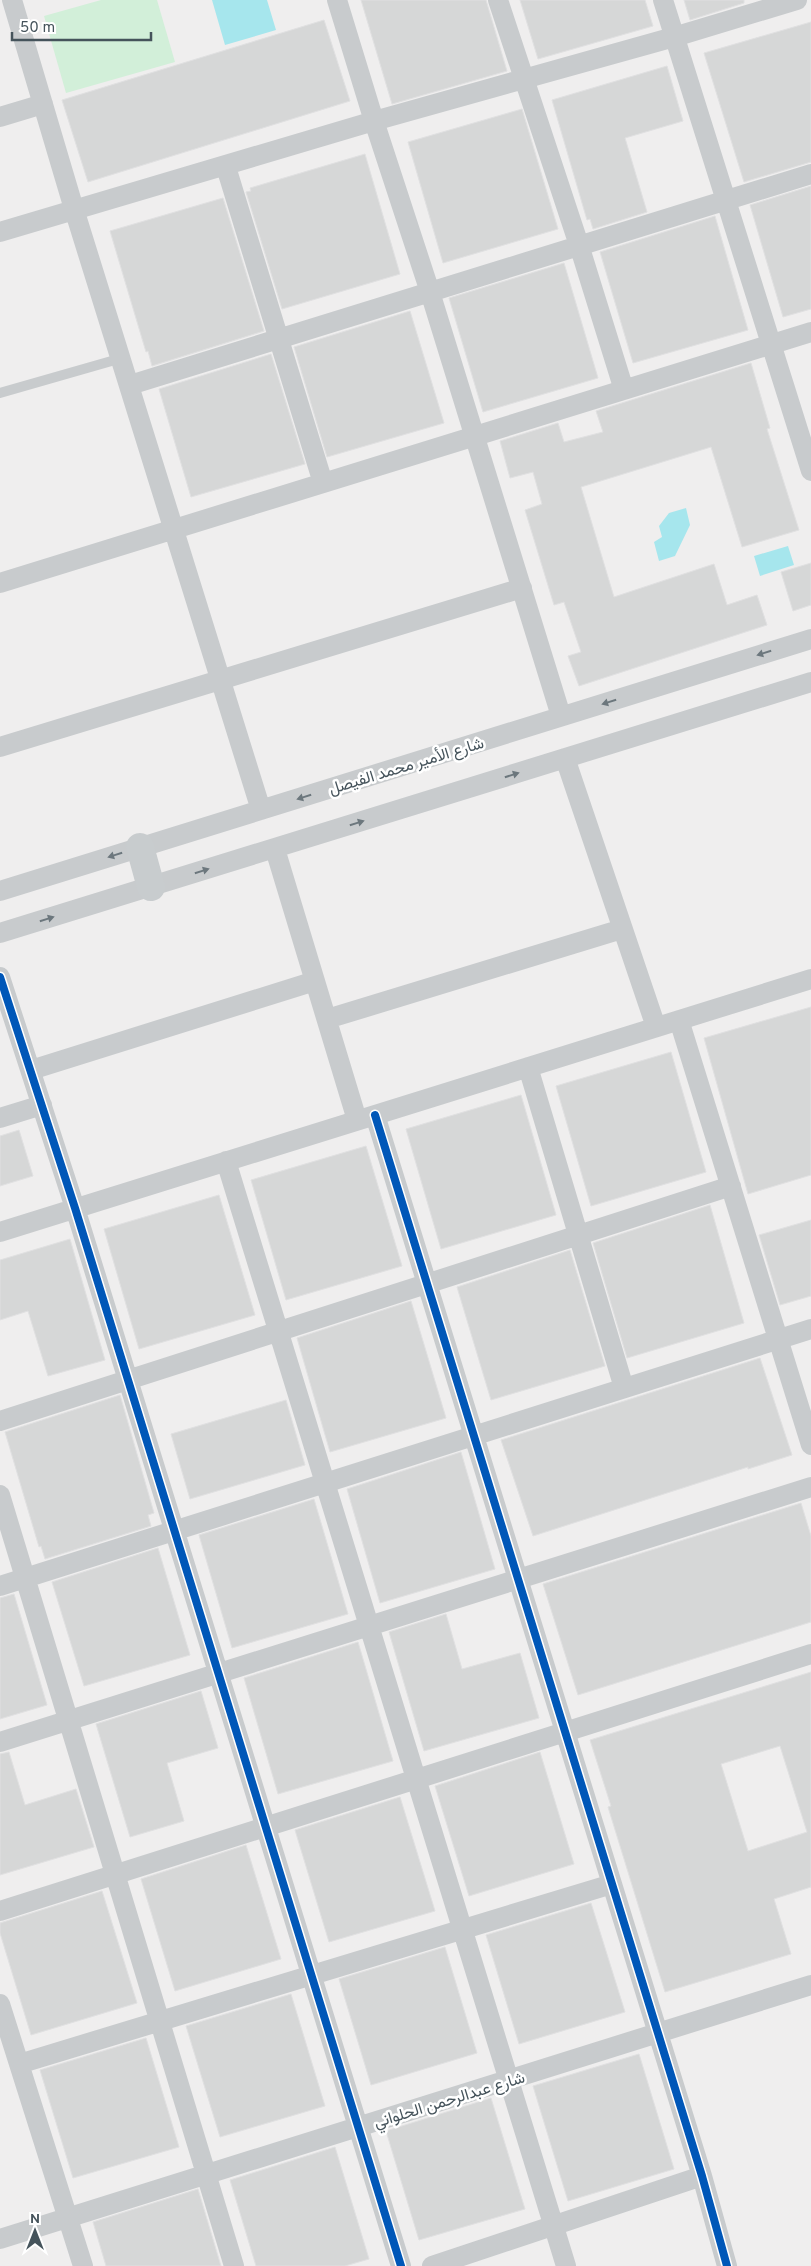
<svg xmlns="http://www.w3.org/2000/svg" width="811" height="2266" font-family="Overpass,Vazirmatn,sans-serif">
<rect width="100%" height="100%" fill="#efeeee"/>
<!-- green -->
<path fill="#d2efd9" d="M101,0H157L175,62L66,93L44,16Z"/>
<!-- water -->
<path fill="#a6e6ed" d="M212,0H267L276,30L225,45Z
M686,508L690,525L675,556L659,561L654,542L662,537L659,526L669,513Z
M788,546L794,565L760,576L754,556Z"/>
<!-- building -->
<path fill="#d6d7d7" stroke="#e0e0e1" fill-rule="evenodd" d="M361,0H486L507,71L392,104Z
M520,0H645L653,26L538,59Z
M684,0H744V3L690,20Z
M324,20L350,101L88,182L62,100Z
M811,22V162L744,182L704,53Z
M667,66L683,121L625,138L647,212L593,229L590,219L587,220L552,100Z
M522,109L558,229L443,263L408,142Z
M365,154L400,274L282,309L246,192L251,191L250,188Z
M811,186V309L783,317L750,205Z
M223,198L264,331L152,366L148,351L146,352L110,231Z
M715,216L748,330L633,363L600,252Z
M564,263L598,378L483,412L449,298Z
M410,311L444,423L327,457L294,347Z
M271,354L305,464L191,497L159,389Z
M751,363L770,428L767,429L799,530L742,547L711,447L581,487L614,597L714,564L727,605L757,595L767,625L579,686L568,656L581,652L564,602L554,605L525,510L542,504L533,472L510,478L500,441L558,423L564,442L603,432L596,411Z
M811,563V605L793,611L781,572Z
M811,1007V1175L748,1194L704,1038Z
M671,1052L706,1172L591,1206L556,1086Z
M521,1095L556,1215L441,1249L406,1129Z
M19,1130L33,1176L0,1186V1136Z
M366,1146L402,1266L286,1300L251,1180Z
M219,1195L255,1315L139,1349L104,1229Z
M710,1205L744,1323L627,1358L593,1243Z
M811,1220V1296L780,1305L759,1235Z
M70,1239L105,1360L48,1376L28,1311L0,1320V1260Z
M570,1250L605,1366L491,1400L457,1287Z
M411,1301L446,1418L330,1452L297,1338Z
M760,1358L792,1455L748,1469V1467L533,1536L501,1440Z
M120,1395L154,1513L148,1515L151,1526L45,1559L41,1546L39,1547L5,1432Z
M286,1400L305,1465L190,1499L171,1434Z
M461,1452L495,1569L380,1603L347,1489Z
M314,1499L348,1614L232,1648L199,1535Z
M801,1503L811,1536V1622L578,1695L543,1584Z
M158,1548L190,1655L84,1686L52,1582Z
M14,1594L47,1705L0,1719V1598Z
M446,1614L462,1669L520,1653L539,1718L424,1751L389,1632Z
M358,1642L393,1761L278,1794L244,1678Z
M811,1672V1887L774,1899L791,1954L665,1992L608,1807L611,1806L590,1740ZM780,1746L807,1832L748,1851L721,1764Z
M201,1691L218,1748L167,1763L184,1821L130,1837L96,1724Z
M9,1752L25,1805L76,1789L94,1847L0,1875V1754Z
M540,1752L574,1864L469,1896L435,1786Z
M400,1797L435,1911L329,1942L295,1830Z
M246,1845L281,1959L175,1991L141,1879Z
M102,1891L137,2003L31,2035L0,1933V1923Z
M591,1903L625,2012L519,2044L486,1935Z
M445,1947L477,2053L371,2085L339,1979Z
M291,1994L325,2106L220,2137L186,2026Z
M146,2038L179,2147L73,2178L40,2070Z
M639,2054L674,2169L568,2201L533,2086Z
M491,2098L525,2209L419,2240L386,2131Z
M335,2147L369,2259L345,2266H256L230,2180Z
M198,2189L221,2266H106L93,2222Z"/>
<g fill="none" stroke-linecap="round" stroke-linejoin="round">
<!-- lane -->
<path stroke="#c8cbcd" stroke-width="10" d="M0,393L122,358"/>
<!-- street -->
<path stroke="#c8cbcd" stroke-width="20" d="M12,0L74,209L261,810
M337,0L374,121L430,292L561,716
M498,0L579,245L624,390
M663,0L811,471
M0,117L43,104
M226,167L323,483
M0,232L374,121L674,37L797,0
M130,385L811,174
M0,583L811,332
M0,747L522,588
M565,758L656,1027
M275,849L357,1120
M0,891L811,639
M0,933L811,682
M0,977L75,1208L401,2266
M327,1019L622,929
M679,1020L811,1445
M528,1067L624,1388
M31,1070L315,981
M375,1115L702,2176L727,2266
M0,1118L42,1105
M226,1161L566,2266
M0,1232L811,979
M0,1421L731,1186
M0,1495L234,2266
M0,1586L811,1329
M0,1742L811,1487
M0,1911L811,1654
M0,2004L83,2266
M19,2064L612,1884
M0,2239L811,1985
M432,2266L702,2176"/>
<!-- secondary -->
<path stroke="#c8ccce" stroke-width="28" d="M140,847L151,887"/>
<!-- cycleway casing -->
<g stroke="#fff" stroke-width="11">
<path id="cycleway" d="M0,977L75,1208L401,2266
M375,1115L702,2176L727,2266"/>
</g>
<!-- cycleway -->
<use href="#cycleway" stroke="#0057b8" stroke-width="8"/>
</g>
<!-- one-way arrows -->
<defs><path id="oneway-solid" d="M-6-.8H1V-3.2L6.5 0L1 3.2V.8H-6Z" transform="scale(1.25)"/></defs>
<g fill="#6c777d">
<use href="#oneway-solid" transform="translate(764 653) rotate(163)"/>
<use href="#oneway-solid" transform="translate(609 702) rotate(163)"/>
<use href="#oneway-solid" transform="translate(512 775) rotate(-17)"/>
<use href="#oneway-solid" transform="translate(304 797) rotate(163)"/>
<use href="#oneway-solid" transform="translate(357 823) rotate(-17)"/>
<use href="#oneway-solid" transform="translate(115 855) rotate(163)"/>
<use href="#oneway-solid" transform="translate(202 871) rotate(-17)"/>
<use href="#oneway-solid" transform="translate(47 919) rotate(-17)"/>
</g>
<g text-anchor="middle" stroke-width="5" stroke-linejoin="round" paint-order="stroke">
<!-- street labels -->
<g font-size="16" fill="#45535b" stroke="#fff">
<text transform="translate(406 765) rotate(-17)" y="6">شارع الأمير محمد الفيصل</text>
<text transform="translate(449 2099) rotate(-17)" y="6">شارع عبدالرحمن الحلواني</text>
</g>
</g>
<!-- north arrow -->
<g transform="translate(35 2231)" stroke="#ffffff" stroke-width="4" paint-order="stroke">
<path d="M0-4L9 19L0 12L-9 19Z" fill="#45535b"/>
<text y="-8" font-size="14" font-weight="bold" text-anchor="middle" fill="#45535b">N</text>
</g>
<!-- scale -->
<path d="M12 32v8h139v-8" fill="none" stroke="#45535b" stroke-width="2.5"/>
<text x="20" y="32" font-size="15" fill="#45535b" stroke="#ffffff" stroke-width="4" paint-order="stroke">50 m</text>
</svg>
